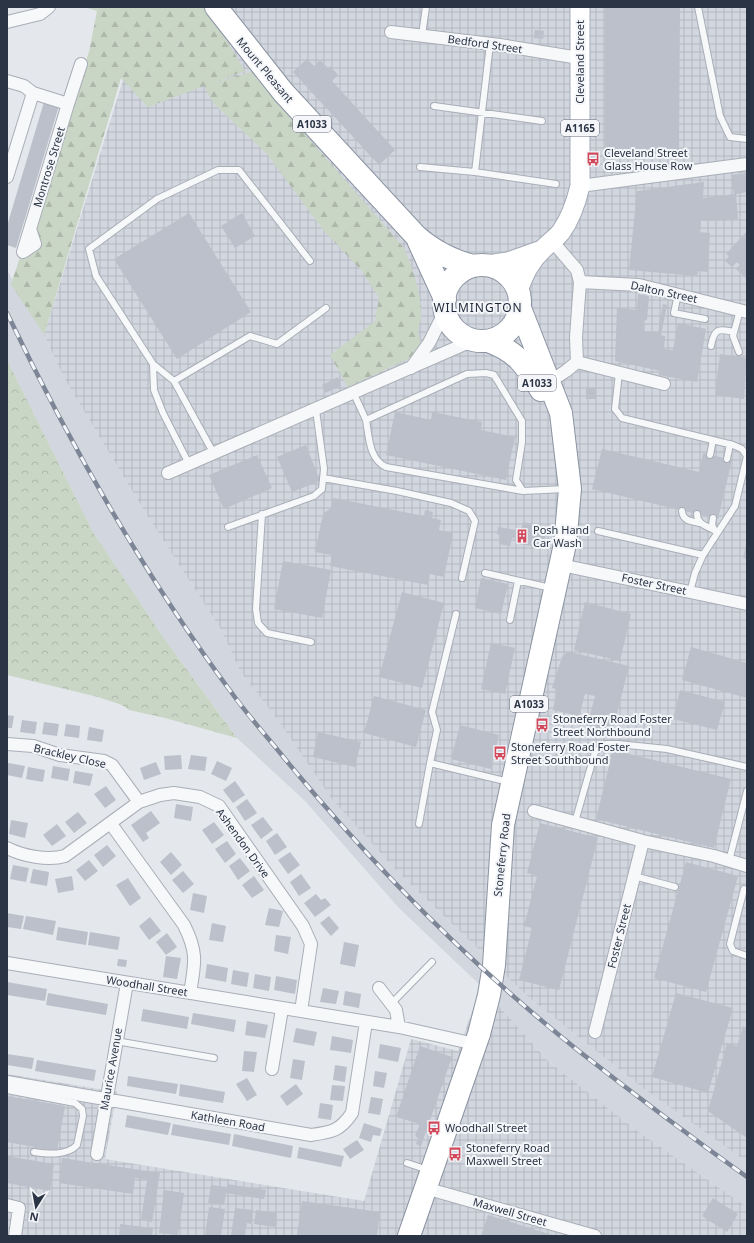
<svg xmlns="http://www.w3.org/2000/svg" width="754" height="1243" font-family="'Noto Sans',sans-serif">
<defs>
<pattern id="industrial-grid" width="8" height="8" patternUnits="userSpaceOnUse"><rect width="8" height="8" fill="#d2d6de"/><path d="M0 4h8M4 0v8" fill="none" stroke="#b4b8c0"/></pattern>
<pattern id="forest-firs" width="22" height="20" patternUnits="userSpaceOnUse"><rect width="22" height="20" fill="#c9d6c5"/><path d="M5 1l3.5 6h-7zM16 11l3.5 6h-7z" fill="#adb8ab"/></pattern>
<pattern id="park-crowns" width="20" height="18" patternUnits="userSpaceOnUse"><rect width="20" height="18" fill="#c9d6c5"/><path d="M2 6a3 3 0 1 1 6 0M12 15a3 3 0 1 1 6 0" fill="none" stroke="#adb8ab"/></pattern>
</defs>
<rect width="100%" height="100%" fill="#e4e7ec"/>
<!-- built -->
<path fill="#d2d6de" d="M7,270L44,335L64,378L143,509L222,631L240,671L398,872L527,996L644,1089L747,1162V1207L636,1130L548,1061L481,986L399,908L305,801L237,738L163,637L93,532L7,360Z"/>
<!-- industrial -->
<path fill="url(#industrial-grid)" d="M108,7H747V1162L644,1089L527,996L398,872L332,799L278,720L240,671L222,631L143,509L64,378L44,335L123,80L100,57Z
M481,986L548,1061L636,1130L747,1207V1236H7V1074L117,1092L105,1159L364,1201L411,1039L458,1051Z"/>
<!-- forest -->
<path fill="url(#forest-firs)" d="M84,7H206L245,71L213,83L251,72L404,248C413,269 421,292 421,315C420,327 416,331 421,343L412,357L348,387L330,355L375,321L379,298L362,271L323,230L267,154L214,104L204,86L148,107L121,78L44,335L11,284L89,52L97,11Z"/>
<!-- park -->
<path fill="url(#park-crowns)" d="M7,360L93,532L163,637L237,738L165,718L129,710L122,705L98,697L7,675Z"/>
<!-- building -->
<path fill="#bbc0ca" d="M605,7H680L679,154H605Z
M535,30L544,31L543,39L534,38Z
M307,59L314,66L320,60L328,68L330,66L338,75L332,81L395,150L379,165L293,72Z
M44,102L59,106L16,248L7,245V226Z
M747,173V192L736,194L738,219L701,221L699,232L710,233L708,272L698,271L697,276L629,270L637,191L704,182L703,198L734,194L731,175Z
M189,213L251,312L177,359L114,259Z
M242,213L255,236L235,248L221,226Z
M747,231V279L736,269L740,265L737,262L732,267L725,261L729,256L726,254Z
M638,294L649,296L647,320L643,321L644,331L658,332L663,304L667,305L661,335L665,336L664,349L673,350L678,323L706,329L697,382L659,375L660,371L615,361L617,308L637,310Z
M720,354L747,358L744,399L715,395Z
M338,377L341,386L325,393L322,385Z
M586,387L596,388V399H586Z
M395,412L431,420L432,412L482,422L481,430L515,437L506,480L386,455Z
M306,445L320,481L292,492L277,457Z
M602,449L699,472L703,453L732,460L718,519L592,489Z
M257,455L272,488L224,509L209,475Z
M333,498L424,516L425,510L433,512L432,518L441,520L439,530L453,533L444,577L430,574L428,585L330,566L332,555L315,552L323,514L331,508Z
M523,522L547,527L543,548L519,544L520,539L512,538L510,546L499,544L500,535L497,534L498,527L521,531Z
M746,545H747V559L743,558Z
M283,561L331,570L322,618L274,609Z
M481,578L508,584L501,614L475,608Z
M402,592L444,603L422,688L379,677Z
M585,602L631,614L620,661L574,650Z
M491,643L515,648L505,694L481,689Z
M691,647L747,663V698L682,680Z
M570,652L629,666L611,737L586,730L595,696L585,694L579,716L553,710L557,689L552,688L562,657L566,653Z
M680,690L725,702L717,730L673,719Z
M374,696L426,710L416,747L364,733Z
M7,715L14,716L12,728H7Z
M22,720L37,722L35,734L20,732Z
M44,722L59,724L57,736L42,734Z
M66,724L80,726L79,738L64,736Z
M460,725L499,735L491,769L451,759Z
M89,727L104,730L102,742L87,740Z
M318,732L361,742L355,767L313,757Z
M613,750L731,779L714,848L596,819Z
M181,755L182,769L165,770L164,756Z
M191,755L207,757L205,771L188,769Z
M217,761L232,768L226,781L211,774Z
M156,762L161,774L144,780L140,768Z
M8,763L25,766L22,778L7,775Z
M53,766L70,769L68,781L51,778Z
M28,767L45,770L43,782L26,779Z
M75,771L93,774L90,786L73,783Z
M235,781L245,795L233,803L223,790Z
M106,786L116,800L105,808L94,794Z
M247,799L257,813L245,821L236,807Z
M176,804L193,807L191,821L174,818Z
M151,811L160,823L146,833L149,838L143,842L131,825Z
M78,812L87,823L74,833L65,822Z
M263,817L273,830L261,839L251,825Z
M11,820L28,823L25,838L9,834Z
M214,822L224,835L212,844L202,830Z
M540,823L598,838L559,990L519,980L532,928L524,926L537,876L527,873Z
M57,824L66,836L52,846L43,835Z
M277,833L287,847L275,855L266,841Z
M227,841L236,854L225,863L215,849Z
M107,845L116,856L103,867L94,855Z
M171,852L182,865L171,875L160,862Z
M290,852L300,865L288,874L278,860Z
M240,858L250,871L238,880L229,866Z
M89,860L98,871L85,881L76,870Z
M686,862L738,876L706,992L654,978Z
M13,865L29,868L26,882L10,879Z
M33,869L49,872L47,886L30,883Z
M183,871L194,884L183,893L172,880Z
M301,874L311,888L299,896L290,882Z
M72,876L74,890L58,893L55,879Z
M254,876L264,890L252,898L242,885Z
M128,878L141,898L130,906L116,885Z
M193,893L207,896L204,913L190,910Z
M316,894L321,900L325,898L331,905L315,917L304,903Z
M269,908L283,911L279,927L265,925Z
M7,913L24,916L21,929L7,927Z
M26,916L56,921L53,935L23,929Z
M329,916L339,928L331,936L320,923Z
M150,917L161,931L149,940L139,926Z
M212,923L226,926L223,942L209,940Z
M58,927L88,932L86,945L56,940Z
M90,932L120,937L118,950L88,945Z
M167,933L177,947L166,955L156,942Z
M276,935L291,937L288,954L274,951Z
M344,942L359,945L355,967L340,964Z
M166,956L181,958L177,979L163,977Z
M118,959L127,960L126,967L117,966Z
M207,964L228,968L226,982L205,978Z
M233,970L249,973L247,987L231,984Z
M255,974L271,977L269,991L253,988Z
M276,976L297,980L295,994L274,990Z
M7,982L47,989L45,1001L7,995Z
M323,988L339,991L336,1004L320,1002Z
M345,991L361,994L359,1008L343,1005Z
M48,993L108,1004L106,1015L46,1005Z
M676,993L733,1008L708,1093L652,1077Z
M143,1009L189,1017L187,1029L141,1021Z
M193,1013L236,1020L234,1032L191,1024Z
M247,1021L268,1025L265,1038L245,1035Z
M743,1026L747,1028V1138L708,1111L727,1043L737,1046Z
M296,1028L317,1032L314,1046L293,1042Z
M332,1036L353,1040L351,1053L330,1050Z
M380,1044L401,1048L398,1062L378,1058Z
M420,1046L452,1057L421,1146L416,1144L418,1138L415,1136L420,1124L396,1117Z
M244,1051L257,1052L254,1072L242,1071Z
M7,1054L34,1058L32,1069L7,1065Z
M293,1059L305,1061L302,1080L290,1078Z
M37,1060L96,1070L94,1081L35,1071Z
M335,1065L347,1067L345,1082L333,1080Z
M375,1071L387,1073L384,1088L373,1086Z
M128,1076L178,1084L176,1094L127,1086Z
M247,1078L257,1095L247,1101L236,1084Z
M180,1084L225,1092L223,1103L179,1096Z
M296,1084L303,1094L287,1106L280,1096Z
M332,1085L345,1086L343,1101L330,1100Z
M7,1096L65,1106L57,1151L7,1142Z
M371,1097L383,1099L380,1115L368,1113Z
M320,1103L333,1105L331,1120L318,1118Z
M127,1115L171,1123L168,1135L125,1127Z
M364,1123L382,1129L380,1136L373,1135L371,1142L359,1138Z
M173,1124L231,1134L229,1145L171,1135Z
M234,1134L293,1146L291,1158L232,1146Z
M357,1140L364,1150L350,1159L343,1149Z
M299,1147L344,1156L341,1167L297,1158Z
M7,1156L54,1164L50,1191L7,1183Z
M62,1158L160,1173L152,1222L141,1220L147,1180L135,1178L133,1194L59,1183Z
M227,1184L266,1190L264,1199L226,1193L224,1205L208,1203L211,1185L227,1187Z
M164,1190L184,1193L178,1235L159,1233Z
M713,1198L738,1214L727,1232L702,1216Z
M302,1201L380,1212L377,1236L297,1235Z
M209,1207L225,1209L221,1236H205Z
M235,1208L253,1210L251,1224L247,1223L245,1236H231Z
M256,1210L277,1213L276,1227L254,1224Z
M488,1215L555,1236H481Z
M120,1224L153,1228L152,1236H119Z"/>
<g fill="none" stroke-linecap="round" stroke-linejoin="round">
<!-- lane casing -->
<g stroke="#a9aeb7" stroke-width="8">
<path id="lane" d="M698,7L720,116L730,137L747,139
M422,35L426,7
M434,106L542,121
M420,167L475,172L490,44
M475,172L556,184
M678,294L674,313L705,319
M711,346C714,329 718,328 734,332
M739,352L733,336L740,310
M153,364L174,381L214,454
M619,373L615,409L622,418L733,445L742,449L747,456L735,506L703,555L695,573L690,592
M174,381L250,336L277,344L326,308
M354,394L366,420L467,374L486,373L494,375L522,421V442L516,480L523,491L565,489
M366,420C369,437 369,459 386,467L523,491
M710,455L713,440
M727,459L730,444
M189,464L163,413L154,390L153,364L96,276L89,249L157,199L218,170H239L310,261
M323,478L397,491L451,503L469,511L475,521L462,578
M682,511C683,521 691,521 700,523
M262,514L256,609L258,623L267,633L311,642
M697,514C697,524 706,526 714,530
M713,518L712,525L715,531
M228,527L314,496L322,489L324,469L316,410
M598,531L703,555
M485,573L551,588
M510,620L518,581
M430,763L437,730L432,712L456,614
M575,822L595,752L606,744H618L667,749L747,767
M419,824L430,763L509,782
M729,861L747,791
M634,876L675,887
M744,889L730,944L733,951L747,956
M391,1004L432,962
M116,1041L214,1058
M7,1090L75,1103L82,1109L83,1116L77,1145C67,1156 48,1154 34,1152
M407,1163L428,1170"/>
</g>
<!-- street casing -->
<g stroke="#a9aeb7" stroke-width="14">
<path id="street" d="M7,22L40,14L49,7
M391,32L500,45L579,58
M7,81L24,86L33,93L7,177
M33,93L68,104L81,64
M580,186L747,164
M30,229L35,244L23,252C38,203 53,153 68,104
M580,282L639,285L747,312
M577,362L664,384
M411,368L429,343L445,311
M549,382L566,371L577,362L576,337L580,282L577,270L552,241
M168,473L474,340
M561,565L747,604
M7,744L33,746L60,755L104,761L112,765L139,802
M534,811L643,841L714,856L747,866
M111,824L184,925C198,953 195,963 190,993
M7,848C23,856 48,861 65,856L139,802L160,795L174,793L200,797L219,806L303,926L311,944L301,1011
M7,963L399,1027L475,1044
M379,988L396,1010L399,1027
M595,1032L643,841
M272,1069L282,1009
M7,1082L311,1135C332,1132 340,1131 352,1113L366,1022
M97,1154L127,983
M425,1188L595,1236
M7,1205L19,1208L15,1236"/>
</g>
<!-- primary casing -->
<g stroke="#a3abb8" stroke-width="21">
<path id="primary" d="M487,265L508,262L542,250
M518,291C524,274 530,261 543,249C549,243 556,238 561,232C571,218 576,203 580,186V7"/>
</g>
<!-- highway casing -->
<g stroke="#8b94a3" stroke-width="24">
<path id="highway" d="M216,7L283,92L416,236C433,251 450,260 473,266
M418,240L445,299
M444 303a38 38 0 1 1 76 0a38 38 0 1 1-76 0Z
M488,341C516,351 526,365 541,390
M409,1236L479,1034L489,995L494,965L503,825L565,544L570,489L561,413L520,308"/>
</g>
<!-- lane -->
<use href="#lane" stroke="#f7f8fa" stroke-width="6"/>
<!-- street -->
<use href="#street" stroke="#f7f8fa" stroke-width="12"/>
<!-- primary -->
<use href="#primary" stroke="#fff" stroke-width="19"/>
<!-- highway -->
<use href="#highway" stroke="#fff" stroke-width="22"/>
<!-- rail casing -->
<g stroke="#7d8696" stroke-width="4.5">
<path id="rail" d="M7,313C71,447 148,581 237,700C252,720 269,739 285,759C373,866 472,966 580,1052C635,1095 691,1137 747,1177"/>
</g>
<!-- rail -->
<use href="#rail" stroke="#f4f6f9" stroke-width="3" stroke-dasharray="9" stroke-linecap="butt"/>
</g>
<!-- icons -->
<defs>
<g id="bus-bare" transform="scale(1.08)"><path d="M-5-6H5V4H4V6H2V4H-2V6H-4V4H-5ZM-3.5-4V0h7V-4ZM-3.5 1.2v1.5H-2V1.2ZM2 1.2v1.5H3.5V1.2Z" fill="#d1495b" stroke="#f4f6f9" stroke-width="2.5" paint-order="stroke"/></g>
<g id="building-bare" transform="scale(1.08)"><path d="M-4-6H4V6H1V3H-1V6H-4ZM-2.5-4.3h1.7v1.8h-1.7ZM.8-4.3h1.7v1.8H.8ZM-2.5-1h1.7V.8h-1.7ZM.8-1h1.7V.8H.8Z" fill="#d1495b" stroke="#f4f6f9" stroke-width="2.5" paint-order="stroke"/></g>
</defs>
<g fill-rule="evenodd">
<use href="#bus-bare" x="593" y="159"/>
<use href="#building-bare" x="522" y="536"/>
<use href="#bus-bare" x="542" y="725"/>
<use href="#bus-bare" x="500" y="753"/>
<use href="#bus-bare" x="434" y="1128"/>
<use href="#bus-bare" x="455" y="1154"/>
</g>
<g text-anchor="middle" stroke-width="4" stroke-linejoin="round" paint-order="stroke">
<!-- shield labels -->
<g fill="#f4f6f9" stroke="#676e7b" stroke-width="1">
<rect x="293" y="116" width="38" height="16" rx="3"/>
<rect x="561" y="120" width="38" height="16" rx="3"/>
<rect x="518" y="375" width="38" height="16" rx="3"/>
<rect x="510" y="696" width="38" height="16" rx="3"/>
</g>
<g font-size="10" font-weight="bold" fill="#2b3445">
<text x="312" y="128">A1033</text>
<text x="580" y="132">A1165</text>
<text x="537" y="387">A1033</text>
<text x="529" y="708">A1033</text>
</g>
<!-- street labels -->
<g font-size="11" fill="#2b3445" stroke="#f4f6f9">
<text transform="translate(485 44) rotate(8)" y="4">Bedford Street</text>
<text transform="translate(580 62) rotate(-90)" y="4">Cleveland Street</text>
<text transform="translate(265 70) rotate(50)" y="4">Mount Pleasant</text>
<text transform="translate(49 167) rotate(-73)" y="4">Montrose Street</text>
<text transform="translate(664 292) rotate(12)" y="4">Dalton Street</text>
<text transform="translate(654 584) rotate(12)" y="4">Foster Street</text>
<text transform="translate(70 756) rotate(13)" y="4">Brackley Close</text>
<text transform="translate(243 843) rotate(54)" y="4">Ashendon Drive</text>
<text transform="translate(502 855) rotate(-84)" y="4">Stoneferry Road</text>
<text transform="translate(619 936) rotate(-76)" y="4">Foster Street</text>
<text transform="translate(147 986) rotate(9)" y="4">Woodhall Street</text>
<text transform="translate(111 1069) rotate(-80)" y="4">Maurice Avenue</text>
<text transform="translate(228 1121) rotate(10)" y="4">Kathleen Road</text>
<text transform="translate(510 1212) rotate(16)" y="4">Maxwell Street</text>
</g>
<!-- poi labels -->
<g font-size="11" fill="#2b3445" stroke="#f4f6f9" text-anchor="start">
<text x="604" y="157">Cleveland Street<tspan x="604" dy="13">Glass House Row</tspan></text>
<text x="533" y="534">Posh Hand<tspan x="533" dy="13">Car Wash</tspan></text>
<text x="553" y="723">Stoneferry Road Foster<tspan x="553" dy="13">Street Northbound</tspan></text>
<text x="511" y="751">Stoneferry Road Foster<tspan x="511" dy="13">Street Southbound</tspan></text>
<text x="445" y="1132">Woodhall Street</text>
<text x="466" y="1152">Stoneferry Road<tspan x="466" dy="13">Maxwell Street</tspan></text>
</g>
<!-- neighbourhood labels -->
<g font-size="12" letter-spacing="1" fill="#1d2536" stroke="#f4f6f9">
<text x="478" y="312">WILMINGTON</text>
</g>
</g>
<!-- border -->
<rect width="754" height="1243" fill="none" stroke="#2b3445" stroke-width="16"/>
<!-- north arrow -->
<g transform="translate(36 1207) rotate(191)" stroke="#f4f6f9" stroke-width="3" paint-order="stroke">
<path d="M0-3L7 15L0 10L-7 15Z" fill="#2b3445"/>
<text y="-6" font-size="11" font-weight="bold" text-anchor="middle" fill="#2b3445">N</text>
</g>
</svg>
